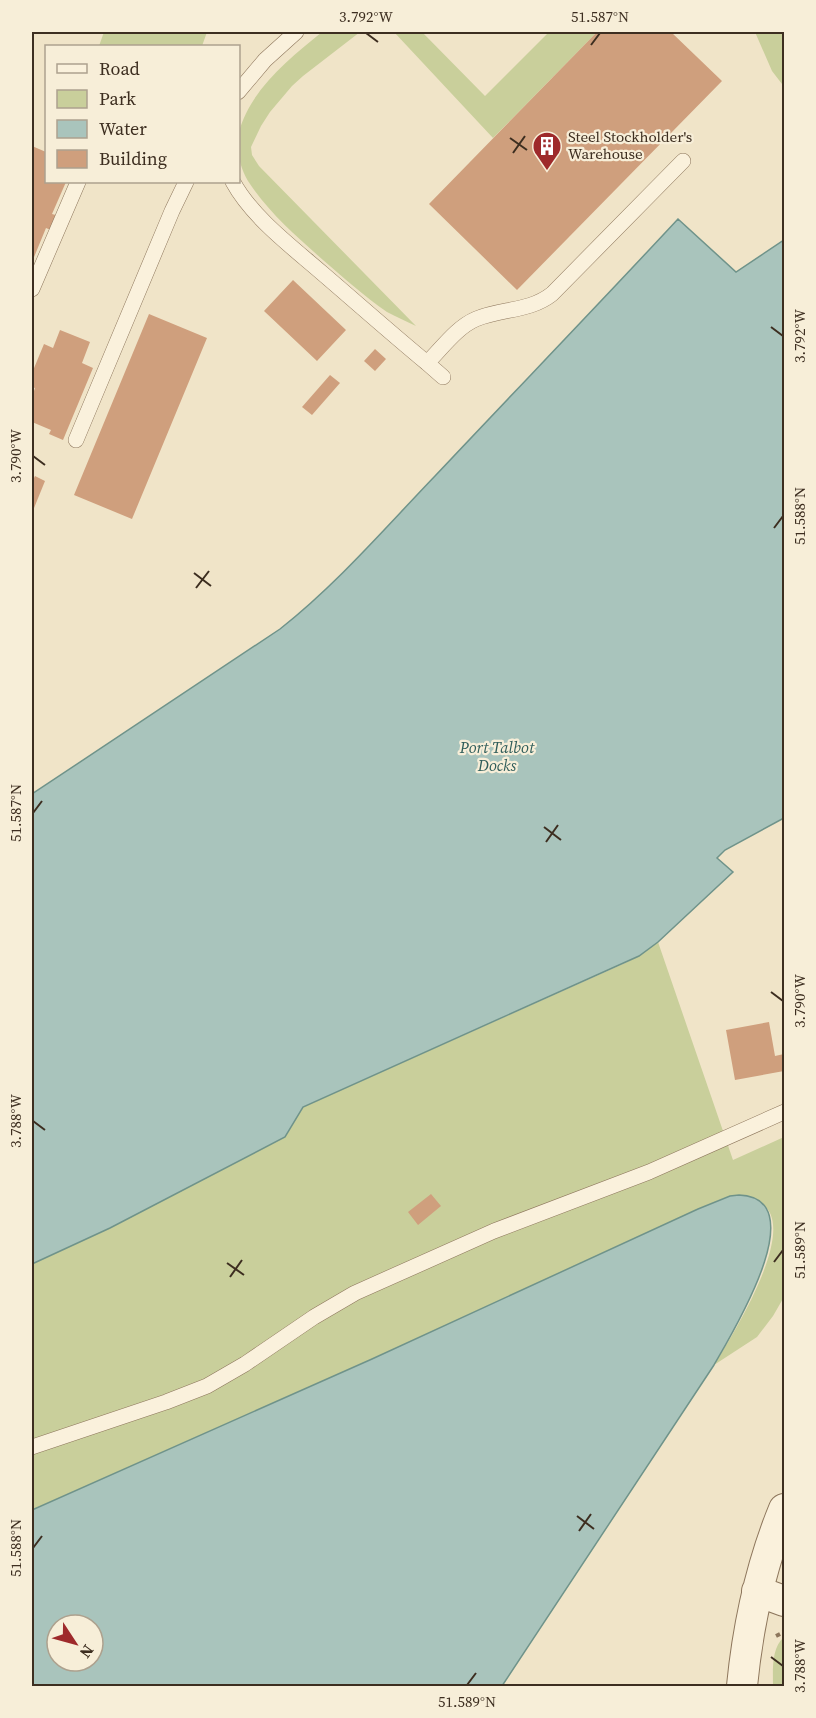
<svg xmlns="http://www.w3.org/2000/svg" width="816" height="1718" font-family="'Source Serif 4',serif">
<rect width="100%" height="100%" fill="#f0e4c8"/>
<!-- green -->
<path fill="#c9cf9b" d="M104,32H207L202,46H99Z
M322,32H360L303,76L292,86L270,112L261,126L251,147L252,155L259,166L416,326C406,321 396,317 387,312C364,296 344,278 323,260C296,236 268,212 248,181C240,168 235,147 239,132C250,90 290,58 322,32Z
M394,32H422L485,96L549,32H597L493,138Z
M755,32H784V85L782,84L772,71Z
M658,942L733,1160L784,1137V1297L773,1316L757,1337L714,1365C730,1339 812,1211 751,1200C744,1199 735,1196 728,1197C718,1200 708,1205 698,1209L372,1359L32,1510V1264L110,1228L285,1137L303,1107L623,964L639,956Z
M784,1637V1686H773C773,1671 771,1648 784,1637Z"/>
<!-- water -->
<path fill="#a9c4bc" stroke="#6f938a" stroke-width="1.5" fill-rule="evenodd" d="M678,219L736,272L784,240V818L725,850L717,858L733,872L658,942L639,956L303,1107L285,1137L110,1228L32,1264V794L280,629C337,584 385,528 435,476C516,390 598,305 678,219Z
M739,1195C816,1198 731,1335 714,1365L502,1686H32V1510L372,1359L698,1209L730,1196ZM57,1625H93V1661H57Z"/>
<!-- building -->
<path fill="#cf9f7d" d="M597,32H671L722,81L517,290L429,204Z
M32,146L46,152V182H66L52,214L59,216L53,231L46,228L32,262Z
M293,280L346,330L317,361L264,311Z
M149,314L207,338L132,519L74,495Z
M60,330L90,342L82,363L93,368L63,440L49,434L51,430L32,422V397L35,388L32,387V373L44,344L53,348Z
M375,349L386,359L375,371L364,361Z
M330,375L340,383L312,415L302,407Z
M35,476L45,481L32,513V482Z
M769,1022L775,1056L784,1054V1071L735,1080L726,1030Z
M431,1194L441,1206L418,1225L408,1212Z"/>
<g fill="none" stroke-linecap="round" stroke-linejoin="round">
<!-- lane casing -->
<g stroke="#8d765c" stroke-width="16">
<path id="lane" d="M238,92L265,60L296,32
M233,182C252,217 292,247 322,273C357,303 392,334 427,363C442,348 457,327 476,319C502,308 529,312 552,294L683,161
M32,289L78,182
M427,363L443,377
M76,440L172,211L186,182
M32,1447L166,1402L207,1386L245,1364L314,1317L355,1293L494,1231L649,1172L784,1112"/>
</g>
<!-- street casing -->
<g stroke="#8d765c" stroke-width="32">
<path id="street" d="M757,1591L784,1601
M742,1686C748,1625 761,1565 784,1509"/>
</g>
<!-- path -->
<path stroke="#8d765c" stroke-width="4" stroke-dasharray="4.5 3" stroke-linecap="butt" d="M776,1636L784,1632"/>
<!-- lane -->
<use href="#lane" stroke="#faf1dc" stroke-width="15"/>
<!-- street -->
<use href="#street" stroke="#faf1dc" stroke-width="30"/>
</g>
<!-- ticks -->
<path fill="none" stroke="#3d2e20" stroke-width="2" d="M366,33L378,42M591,45L600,33M510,138L527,150M513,153L525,136M771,327L783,336M33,456L45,465M774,528L783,516M194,573L211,586M196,588L209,571M33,813L42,801M544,827L561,840M546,842L558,825M771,992L783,1001M33,1121L45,1130M774,1262L783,1250M227,1263L244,1275M230,1277L242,1260M577,1516L594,1529M579,1531L591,1514M33,1548L42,1536M771,1657L783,1666M467,1685L476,1673"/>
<!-- icons -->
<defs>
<g id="building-pin" transform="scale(1.5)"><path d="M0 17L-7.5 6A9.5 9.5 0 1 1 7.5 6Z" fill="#9e2a2b" stroke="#f7eed8"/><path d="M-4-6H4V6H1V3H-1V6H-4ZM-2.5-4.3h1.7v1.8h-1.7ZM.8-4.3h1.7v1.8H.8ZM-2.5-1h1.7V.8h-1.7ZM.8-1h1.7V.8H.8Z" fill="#fff"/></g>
</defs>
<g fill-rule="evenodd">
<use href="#building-pin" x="547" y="146"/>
</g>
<g text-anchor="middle" stroke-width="4.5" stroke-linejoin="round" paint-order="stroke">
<!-- poi labels -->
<g font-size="15" fill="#3d2e20" stroke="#f7eed8" text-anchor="start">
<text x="568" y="142">Steel Stockholder's<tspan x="568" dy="17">Warehouse</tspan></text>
</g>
<!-- water labels -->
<g font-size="16" font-style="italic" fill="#2f5d5a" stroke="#f7eed8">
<text x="497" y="753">Port Talbot<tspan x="497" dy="18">Docks</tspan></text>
</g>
</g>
<!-- border -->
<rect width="816" height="1718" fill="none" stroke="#f7eed8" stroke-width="66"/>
<!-- legend -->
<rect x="45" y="45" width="195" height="138" fill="#f7eed8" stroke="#ada18e" stroke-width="1.5"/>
<rect x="57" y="64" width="30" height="9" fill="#faf1dc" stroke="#ada18e" stroke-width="1.5"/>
<text x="99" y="75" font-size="18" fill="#3d2e20">Road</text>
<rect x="57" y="90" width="30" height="18" fill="#c9cf9b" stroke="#ada18e" stroke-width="1.5"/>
<text x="99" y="105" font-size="18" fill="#3d2e20">Park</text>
<rect x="57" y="120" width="30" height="18" fill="#a9c4bc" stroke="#ada18e" stroke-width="1.5"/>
<text x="99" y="135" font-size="18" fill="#3d2e20">Water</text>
<rect x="57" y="150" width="30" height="18" fill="#cf9f7d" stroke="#ada18e" stroke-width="1.5"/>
<text x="99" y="165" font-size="18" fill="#3d2e20">Building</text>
<!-- north arrow -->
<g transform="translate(75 1643) rotate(126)"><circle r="28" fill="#f7eed8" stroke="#ada18e" stroke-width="1.5"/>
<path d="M0-4.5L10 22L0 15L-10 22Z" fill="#9e2a2b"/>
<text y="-9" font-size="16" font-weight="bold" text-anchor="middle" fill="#3d2e20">N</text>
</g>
<rect x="33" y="33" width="750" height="1652" fill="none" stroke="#3d2e20" stroke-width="2"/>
<g font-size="15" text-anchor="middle" fill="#3d2e20">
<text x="366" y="22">3.792°W</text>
<text x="600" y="22">51.587°N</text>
<text transform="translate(800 336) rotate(-90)" y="5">3.792°W</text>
<text transform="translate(16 456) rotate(-90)" y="5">3.790°W</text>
<text transform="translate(800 516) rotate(-90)" y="5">51.588°N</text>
<text transform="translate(16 813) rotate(-90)" y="5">51.587°N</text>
<text transform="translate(800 1001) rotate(-90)" y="5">3.790°W</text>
<text transform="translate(16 1121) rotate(-90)" y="5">3.788°W</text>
<text transform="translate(800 1250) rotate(-90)" y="5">51.589°N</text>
<text transform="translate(16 1548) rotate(-90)" y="5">51.588°N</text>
<text transform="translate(800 1666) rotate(-90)" y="5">3.788°W</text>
<text x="467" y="1707">51.589°N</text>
</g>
</svg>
